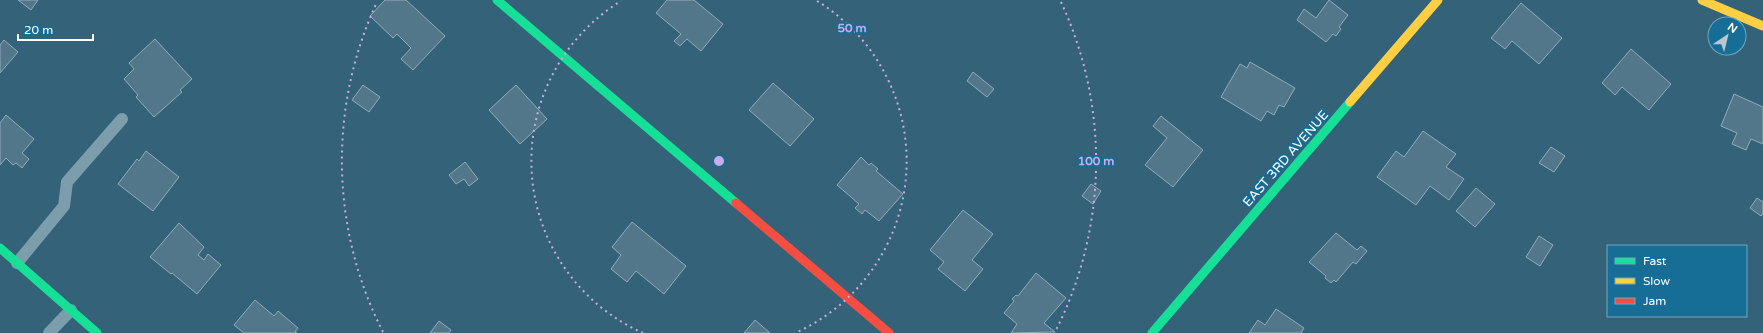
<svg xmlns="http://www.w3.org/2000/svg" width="1763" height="333" font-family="'Varela Round',sans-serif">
<rect width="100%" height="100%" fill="#336279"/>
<!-- building -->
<path fill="#52778a" stroke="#91acb9" d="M18,0H38L31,10Z
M385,0H406L445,36L413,70L401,59L411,48L397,34L393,38L370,16Z
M667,0H694L723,24L701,51L687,39L680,46L674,41L681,34L656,13Z
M1329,0L1348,15L1339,27L1341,29L1336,36L1333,34L1326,42L1297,20L1304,9L1316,18Z
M1521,3L1562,38L1539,64L1512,41L1505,49L1491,38Z
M155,39L192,79L180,90L182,92L154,117L136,97L138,95L124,79L134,69L129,63Z
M4,40L18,52L0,73V45Z
M1631,49L1671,84L1649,110L1622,87L1615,95L1602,83Z
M1250,62L1295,88L1284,107L1279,105L1274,115L1267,111L1261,121L1221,97L1240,64L1247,68Z
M973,72L994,89L987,97L967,81Z
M773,83L814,119L790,146L749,110Z
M363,85L380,97L369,112L352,100Z
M516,85L547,119L520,144L489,110Z
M1734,94L1763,107V144L1751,139L1746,150L1732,144L1737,133L1721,126Z
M6,115L34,139L22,153L29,159L22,168L16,163L13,165L6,158L0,165V123Z
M1161,116L1203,150L1173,187L1145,165L1167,138L1153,126Z
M1423,131L1456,154L1446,167L1464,179L1449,200L1430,186L1416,205L1377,177L1396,151L1404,157Z
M1551,147L1565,156L1554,172L1539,163Z
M146,151L179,177L153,211L118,184L137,159L139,161Z
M861,157L869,165L871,163L878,169L876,171L903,194L879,221L865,210L862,214L855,208L859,204L837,185Z
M465,162L478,179L469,186L464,179L456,184L449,175Z
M1091,184L1101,191L1093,204L1082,196Z
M1476,188L1495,204L1475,227L1456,211Z
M1757,198L1763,202V214L1761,216L1750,208Z
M963,210L993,234L972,260L983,269L965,291L938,269L944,262L930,250Z
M632,222L686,266L664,294L636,271L627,282L611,269L621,255L612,247Z
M179,223L204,247L198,255L204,260L208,254L221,265L197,294L172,273L171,274L150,257Z
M1336,233L1357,250L1361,246L1367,251L1356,264L1353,262L1336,282L1334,280L1331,283L1325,278L1326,276L1309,262Z
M1539,236L1553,245L1540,266L1526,257Z
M1036,273L1066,298L1044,323L1055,332L1011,333L1017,324L1004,313L1014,301L1012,299L1016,295L1018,296Z
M255,300L274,316L278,311L298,328L295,332L297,333H244L234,325Z
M1276,309L1304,328L1301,333H1249L1258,320L1265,325Z
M755,320L770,333H744Z
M439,321L451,330L449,333H430Z"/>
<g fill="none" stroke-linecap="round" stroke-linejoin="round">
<!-- lane -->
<path stroke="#7c9dab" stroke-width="12" d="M17,263L64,206L67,182L122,119
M49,333L71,310"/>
<!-- fast -->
<path stroke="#16e098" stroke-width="9" d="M497,0L736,203
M0,248L97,333
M1152,333L1350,102"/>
<!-- slow -->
<path stroke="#ffcf43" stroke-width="9" d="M1702,0L1763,26
M1350,102L1438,0"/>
<!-- jam -->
<path stroke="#f24e42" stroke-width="9" d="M736,203L889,333"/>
</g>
<!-- distance rings -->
<g fill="none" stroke="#caabe5" stroke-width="2" stroke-dasharray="2 4">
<path d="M643 333A188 188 0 0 1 621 1M817 1A188 188 0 0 1 795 333"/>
<path d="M383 332A377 377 0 0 1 377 2M1061 2A377 377 0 0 1 1055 332"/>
</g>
<g text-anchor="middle" stroke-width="3.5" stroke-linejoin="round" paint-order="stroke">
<!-- street labels -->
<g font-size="13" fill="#fff" stroke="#166d96">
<text transform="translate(1285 158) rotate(-49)" y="5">EAST 3RD AVENUE</text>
</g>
</g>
<circle cx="719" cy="161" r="6" fill="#caabe5" stroke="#166d96" stroke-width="2"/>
<g font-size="12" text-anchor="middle" font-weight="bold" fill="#caabe5" stroke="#166d96" stroke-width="3.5" stroke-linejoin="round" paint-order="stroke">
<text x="852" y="32">50 m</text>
<text x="1096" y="165">100 m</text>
</g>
<!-- legend -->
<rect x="1607" y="245" width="140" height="72" fill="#166d96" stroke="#73a7c0"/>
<rect x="1615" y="258" width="20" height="6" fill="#16e098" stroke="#73a7c0"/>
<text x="1643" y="265" font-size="12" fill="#ffffff">Fast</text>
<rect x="1615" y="278" width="20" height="6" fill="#ffcf43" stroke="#73a7c0"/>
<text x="1643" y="285" font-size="12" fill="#ffffff">Slow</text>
<rect x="1615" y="298" width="20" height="6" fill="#f24e42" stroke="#73a7c0"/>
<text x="1643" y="305" font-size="12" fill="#ffffff">Jam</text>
<!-- north arrow -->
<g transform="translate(1727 36) rotate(35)"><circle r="19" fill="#166d96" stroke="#73a7c0"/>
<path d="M0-3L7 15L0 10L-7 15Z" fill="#b8c8d0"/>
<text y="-6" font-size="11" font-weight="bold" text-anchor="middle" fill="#ffffff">N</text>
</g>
<!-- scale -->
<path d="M18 34v6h75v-6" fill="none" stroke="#ffffff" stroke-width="2"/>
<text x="24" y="34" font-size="12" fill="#ffffff" stroke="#166d96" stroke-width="3" paint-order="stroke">20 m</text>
</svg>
